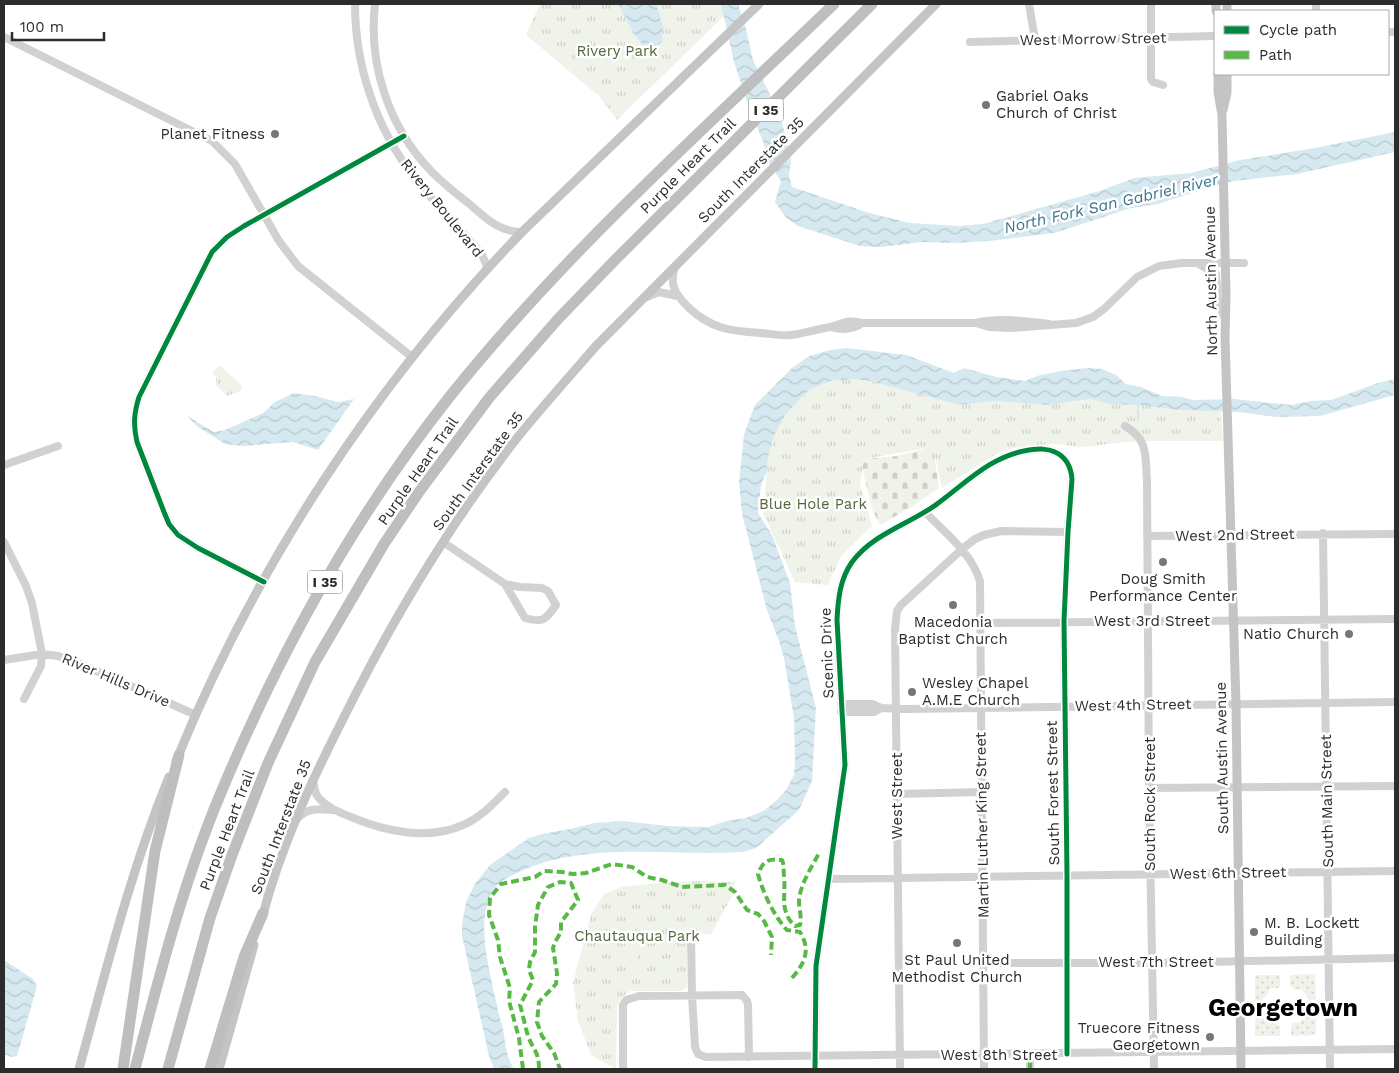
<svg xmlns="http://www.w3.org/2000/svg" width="1399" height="1073" font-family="'Work Sans',sans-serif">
<defs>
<pattern id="grass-dots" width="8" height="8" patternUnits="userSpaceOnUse" patternTransform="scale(1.25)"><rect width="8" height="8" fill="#f0f3ea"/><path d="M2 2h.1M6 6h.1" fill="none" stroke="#ced0c9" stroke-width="1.8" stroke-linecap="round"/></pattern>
<pattern id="cemetery-stones" width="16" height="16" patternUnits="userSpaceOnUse" patternTransform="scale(1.25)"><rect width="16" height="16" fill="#f0f3ea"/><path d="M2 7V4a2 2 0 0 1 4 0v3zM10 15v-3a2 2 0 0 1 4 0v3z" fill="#ced0c9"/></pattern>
<pattern id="park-tufts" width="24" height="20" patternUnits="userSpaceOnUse" patternTransform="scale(1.25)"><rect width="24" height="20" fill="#f0f3ea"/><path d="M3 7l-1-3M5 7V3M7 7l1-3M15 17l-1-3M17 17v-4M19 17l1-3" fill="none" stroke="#ced0c9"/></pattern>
<pattern id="water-waves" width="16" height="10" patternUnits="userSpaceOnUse" patternTransform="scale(1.25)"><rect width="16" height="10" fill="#d6e9f0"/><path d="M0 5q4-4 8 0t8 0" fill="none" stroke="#b8c8ce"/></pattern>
</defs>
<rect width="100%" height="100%" fill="#fff"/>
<!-- grass -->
<path fill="url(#grass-dots)" d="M1315,974L1316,1000H1310L1302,990H1295L1290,985V975Z
M1256,975H1280V986L1278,988H1271L1262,1001H1255V978Z
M1263,1010L1268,1019L1280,1026V1036H1255V1011Z
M1309,1010H1316V1035L1291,1036V1025L1294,1023L1301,1022V1020L1304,1019Z"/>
<!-- cemetery -->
<path fill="url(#cemetery-stones)" d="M933,447L939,488L910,508L880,525L872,509L862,467L864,459L896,456Z"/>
<!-- park -->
<path fill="url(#park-tufts)" d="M540,4H722L724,16L617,120L599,96L526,35Z
M220,365L243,387L240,391L227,396L217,386L216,378L212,373Z
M852,379L870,381L959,405L995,401L1066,403L1091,399L1109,404L1220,406L1223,441H1136L1081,447L1057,444L1029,445L1001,451L942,488L933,447L864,459L860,485L872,526L841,556L828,585L795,582L763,513L768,457L774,436L786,414L808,391L831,381Z
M699,881L735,882L732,896L711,934L687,933V987L681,991H630L622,997L617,1005L616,1069L591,1055L578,1021L573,983L591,915L604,894L622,887L658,883Z"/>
<!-- pitch -->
<path fill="#f0f3ea" d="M637,951L640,972L628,974L625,953Z"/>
<!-- water -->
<path fill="url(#water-waves)" d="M618,4H656L663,26L662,42L655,47L646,49L634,34Z
M721,4H738L746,29L753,60L778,111L787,140L791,161L789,175L792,187L869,213L910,223L958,226L983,224L1100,191L1134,178L1191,173L1240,160L1315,148L1395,132V152L1297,174L1234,181L1210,187L1158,204L1131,208L1054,233L989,241L954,243L923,242L880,247L860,246L798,226L786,218L775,202L781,181L768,162L763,141L750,110L734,62Z
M847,348L906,355L954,373L964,368L996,377L1025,381L1040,375L1061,371L1087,368L1102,369L1116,375L1126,384L1141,387L1162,396L1182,397L1193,400L1234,399L1291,405L1310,401L1331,400L1378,383L1395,379V395L1320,416L1276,417L1239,412L1180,410L1139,405L1109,404L1091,399L1049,405L995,401L959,405L870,381L852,379L831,381L808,391L786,414L774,436L768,457L767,471L761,485L758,513L772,535L790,583L795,626L816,708L812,781L799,810L756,848L743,852C668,857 589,840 519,872C509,877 497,882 492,892C479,918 485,947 490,974C494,993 498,1011 503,1029C506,1045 505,1054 514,1069H494L489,1056L462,936V924L466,902L475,884L490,865L529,838L542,834L570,829L594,823L623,821L668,826L708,827L726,821L746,818L765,810L778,799L786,790L794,775L795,761L794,718L784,658L779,641L767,610L742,514L739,482L744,434L755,405L792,368L809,356L830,350Z
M294,393L315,396L338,402L354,399L318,450L293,442L243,446L225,444L198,427L187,416L214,432L225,430L263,413L275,402Z
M4,960L33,979L37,986L18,1053L17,1056L11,1057L4,1054Z"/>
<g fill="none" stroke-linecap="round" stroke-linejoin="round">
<!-- stream -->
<path stroke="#d6e9f0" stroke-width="2" d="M1138,403V420"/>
<!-- minor -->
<path stroke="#d1d1d1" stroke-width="8" d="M355,4C355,66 376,128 414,177C435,204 460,228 482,255L487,266L486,269
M375,4C368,65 389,128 432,172C443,183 455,193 467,202C485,217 498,232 522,232
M1029,4L1035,40
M1151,4V79L1153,82L1163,85
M1316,4V11
M1388,32H1395
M4,37L212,141L235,164L279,241L298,266L412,357
M970,42L1215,36
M1197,263L1216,274L1218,302L1225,319
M675,267C669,284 675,294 688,307C711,329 730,331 761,333C771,334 781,336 791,335C802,334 814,330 825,328C840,326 845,318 862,323H975C1000,317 1024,321 1049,324
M647,297L659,292L677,296
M976,323L989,327L1011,328L1076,323L1093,317L1104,309L1137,277L1159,266L1182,263H1244
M830,327C839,330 855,330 862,323
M1125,426C1149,440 1145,456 1147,481L1149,788L1154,1069
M4,465L58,446
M925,512C945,533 971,552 980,581L984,1069
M1323,533L1330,1069
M1147,536L1395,534
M4,542L26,586L32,603L42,654L41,666L24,699
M443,542L505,584L520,587L542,588L548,591L556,605C545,620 544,623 525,618L505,584
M264,582L198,548L178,535L169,524L164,512L137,442C133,425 134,413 139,397L212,252L227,237L244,226L404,136
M980,623L1395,619
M4,660L42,654L58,656L83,665L196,715
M841,704H873L881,708L905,709L1395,702
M841,712H874L881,708
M313,779C314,786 314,792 318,797C327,808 339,812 351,817C384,831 428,841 463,825C480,818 492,805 505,792
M1149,788L1395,786
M897,794L982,792
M298,818C308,807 320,809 333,810
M829,879L1395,871
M691,937L692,995L695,1047L698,1054L706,1057L1395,1049
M983,963H1159L1395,958
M1030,1061V1069
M623,1069V1005L626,1000L639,996L742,995L747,1001L748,1005L749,1057
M815,1069L816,966L845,765L837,620C838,599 840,579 852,562C874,533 910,524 937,504C967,482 991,456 1029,450C1038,449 1047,448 1055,452C1066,457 1071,467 1072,479L1068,532L1064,621L1067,875V1054
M900,1069L895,629L897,611L901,605L961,550L975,539L984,535L1001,531L1068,532"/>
<!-- major -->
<path stroke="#c4c4c4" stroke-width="9" d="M1216,4V11
M1227,4V11
M1218,74V92L1222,115L1226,295L1225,338L1236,704L1241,1069
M1223,110L1227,93V74
M176,761C256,565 375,384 522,232L759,4
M262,918C280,849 310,784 342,721C391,622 448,526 517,438C542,407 569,377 596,346L936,4
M79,1069C106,971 130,872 169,777
M219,1069L254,945"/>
<!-- highway -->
<path stroke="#bebebe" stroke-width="11" d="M123,1069L155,851L179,755
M135,1069C159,977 183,883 220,795C279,653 355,516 451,395C565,253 703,130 834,4
M168,1069L210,918L232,855L268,763L315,662L384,544L419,492L489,398L558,319L617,258L872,4
M210,1069L244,957L263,913"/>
<!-- quiet -->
<path stroke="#58b947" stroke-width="4" stroke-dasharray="8 4" stroke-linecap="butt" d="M792,978C805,963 811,950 800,932L787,930C774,916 763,893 758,874C763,861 768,858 782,860C785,867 783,870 784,876C786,897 779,911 795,926L800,925C802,917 799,909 799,901C800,884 812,867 819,853
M1030,1061V1069
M523,1069L519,1038L509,1001L510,988L500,957L498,940L489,915L490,898L501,884L535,877L544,871L562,872L572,874L586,873L612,864L632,867L647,877L662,880L682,887L725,885L735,892L747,910L758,914L764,921L772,937L771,955
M539,1069C539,1051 533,1050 528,1036C525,1026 523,1015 520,1005L533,980L529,970L530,962L535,952V927L538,905L548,887L560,882L571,883L578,900L561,922V932L555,942L553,948L557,973L556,984L539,1002L537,1022L542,1036L554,1053L560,1069"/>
<!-- cycleway casing -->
<g stroke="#fff" stroke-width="8">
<path id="cycleway" d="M264,582L198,548L178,535L169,524L164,512L137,442C133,425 134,413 139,397L212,252L227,237L244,226L404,136
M815,1069L816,966L845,765L837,620C838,599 840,579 852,562C874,533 910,524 937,504C967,482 991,456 1029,450C1038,449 1047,448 1055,452C1066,457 1071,467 1072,479L1068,532L1064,621L1067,875V1054"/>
</g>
<!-- cycleway -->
<use href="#cycleway" stroke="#00873e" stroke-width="5"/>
</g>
<!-- markers -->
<g fill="#767676" stroke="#fff" stroke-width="2">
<circle cx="986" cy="105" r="5"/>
<circle cx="275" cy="134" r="5"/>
<circle cx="1163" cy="562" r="5"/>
<circle cx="953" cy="605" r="5"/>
<circle cx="1349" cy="634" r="5"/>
<circle cx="912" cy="692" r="5"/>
<circle cx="1254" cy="932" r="5"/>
<circle cx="957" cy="943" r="5"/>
<circle cx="1210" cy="1037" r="5"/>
</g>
<g text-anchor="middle" stroke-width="5" stroke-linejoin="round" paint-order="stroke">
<!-- shield labels -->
<g fill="#fff" stroke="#6b6b6b" stroke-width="1">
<rect x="748.5" y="98.5" width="35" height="23" rx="4"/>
<rect x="307.5" y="570.5" width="35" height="23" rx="4"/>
</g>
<g font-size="14" font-weight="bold" fill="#2c2c2c">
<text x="766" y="115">I 35</text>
<text x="325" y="587">I 35</text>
</g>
<!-- street labels -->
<g font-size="15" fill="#2c2c2c" stroke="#fff">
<text transform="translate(1093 39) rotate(-1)" y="5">West Morrow Street</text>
<text transform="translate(688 166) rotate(-45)" y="5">Purple Heart Trail</text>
<text transform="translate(751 170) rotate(-45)" y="5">South Interstate 35</text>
<text transform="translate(442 208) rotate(51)" y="5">Rivery Boulevard</text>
<text transform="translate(1211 281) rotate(-91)" y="5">North Austin Avenue</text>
<text transform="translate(418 471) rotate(-55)" y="5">Purple Heart Trail</text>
<text transform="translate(478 471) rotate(-54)" y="5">South Interstate 35</text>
<text transform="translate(1235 535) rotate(-1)" y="5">West 2nd Street</text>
<text x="1152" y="626">West 3rd Street</text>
<text transform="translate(827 653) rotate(-92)" y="5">Scenic Drive</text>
<text transform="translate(116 680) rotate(23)" y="5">River Hills Drive</text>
<text transform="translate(1133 705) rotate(-1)" y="5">West 4th Street</text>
<text transform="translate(1222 758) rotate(-91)" y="5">South Austin Avenue</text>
<text transform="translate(1053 793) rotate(-91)" y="5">South Forest Street</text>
<text transform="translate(897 796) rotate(-90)" y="5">West Street</text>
<text transform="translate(1327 801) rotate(-91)" y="5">South Main Street</text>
<text transform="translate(1150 804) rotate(-90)" y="5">South Rock Street</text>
<text transform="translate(982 825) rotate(-91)" y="5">Martin Luther King Street</text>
<text transform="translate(281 827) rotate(-69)" y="5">South Interstate 35</text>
<text transform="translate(227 830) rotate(-69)" y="5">Purple Heart Trail</text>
<text transform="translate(1228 873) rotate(-1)" y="5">West 6th Street</text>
<text x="1156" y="967">West 7th Street</text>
<text x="999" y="1060">West 8th Street</text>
</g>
<!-- park labels -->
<g font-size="15" fill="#53673a" stroke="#fff">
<text x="617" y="56">Rivery Park</text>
<text x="813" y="509">Blue Hole Park</text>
<text x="637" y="941">Chautauqua Park</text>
</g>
<!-- poi labels -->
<g font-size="15" fill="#2c2c2c" stroke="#fff" text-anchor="start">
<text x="996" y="101">Gabriel Oaks<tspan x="996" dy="17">Church of Christ</tspan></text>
<text x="265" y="139" text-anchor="end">Planet Fitness</text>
<text x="1163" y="584" text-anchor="middle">Doug Smith<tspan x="1163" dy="17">Performance Center</tspan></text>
<text x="953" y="627" text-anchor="middle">Macedonia<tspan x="953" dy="17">Baptist Church</tspan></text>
<text x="1339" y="639" text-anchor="end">Natio Church</text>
<text x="922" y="688">Wesley Chapel<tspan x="922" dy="17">A.M.E Church</tspan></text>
<text x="1264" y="928">M. B. Lockett<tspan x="1264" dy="17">Building</tspan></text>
<text x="957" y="965" text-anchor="middle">St Paul United<tspan x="957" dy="17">Methodist Church</tspan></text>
<text x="1200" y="1033" text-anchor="end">Truecore Fitness<tspan x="1200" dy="17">Georgetown</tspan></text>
</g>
<!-- water labels -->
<g font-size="16" font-style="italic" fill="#3a748d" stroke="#fff">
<text transform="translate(1111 203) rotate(-13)" y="6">North Fork San Gabriel River</text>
</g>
<!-- town labels -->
<g font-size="25" font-weight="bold" fill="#000" stroke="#fff">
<text x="1283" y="1016">Georgetown</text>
</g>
</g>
<!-- border -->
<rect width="1399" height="1073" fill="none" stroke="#2c2c2c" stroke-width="10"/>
<!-- legend -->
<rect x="1214" y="10" width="175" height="65" fill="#ffffff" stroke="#ababab"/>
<rect x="1224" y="26" width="25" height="8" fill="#00873e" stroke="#ababab"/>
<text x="1259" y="35" font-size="15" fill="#2c2c2c">Cycle path</text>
<rect x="1224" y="51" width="25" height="8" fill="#58b947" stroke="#ababab"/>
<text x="1259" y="60" font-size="15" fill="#2c2c2c">Path</text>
<!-- scale -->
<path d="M12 32v8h92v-8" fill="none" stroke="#2c2c2c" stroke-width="2.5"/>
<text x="20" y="32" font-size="15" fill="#2c2c2c" stroke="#ffffff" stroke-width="4" paint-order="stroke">100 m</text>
</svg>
